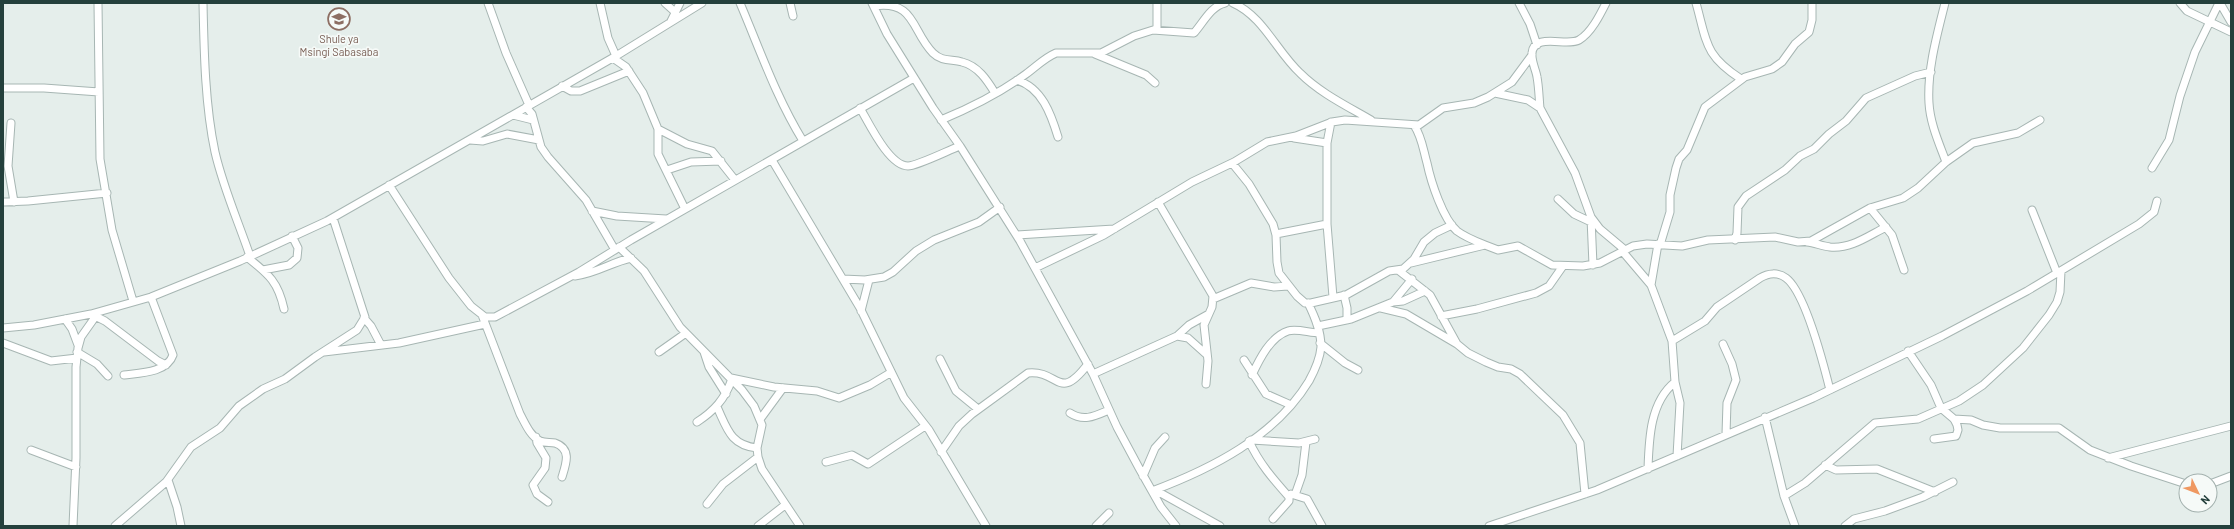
<svg xmlns="http://www.w3.org/2000/svg" width="2234" height="529" font-family="Barlow,sans-serif">
<rect width="100%" height="100%" fill="#e5eeeb"/>
<g fill="none" stroke-linecap="round" stroke-linejoin="round">
<!-- minor casing -->
<g stroke="#a7b6b3" stroke-width="9">
<path id="minor" d="M98,3L100,159L112,230L133,301
M203,3C204,51 205,105 215,152C223,187 238,221 250,256
M488,3L506,53L529,105
M600,3L608,38L616,56
M665,3L675,12
M740,3C760,50 776,97 803,141
M790,3L793,16
M872,3L887,34L933,108L960,146L1020,241L1093,374L1117,427L1139,468L1161,507L1176,526
M1233,3C1263,16 1277,52 1300,73C1320,93 1347,106 1371,120
M1519,3L1530,24L1537,45
M1696,3C1707,42 1704,55 1741,79
M1945,3C1937,35 1927,70 1929,103C1930,123 1939,143 1946,162
M2180,3L2187,11L2231,32
M2220,3L2231,22
M874,6C916,0 911,31 933,53C942,62 952,59 962,62C978,66 987,80 995,93
M671,21L680,3
M1157,29V3
M1095,54L1146,75L1155,83
M613,58L626,67L643,93L658,129V154L685,209
M1017,80C1042,88 1051,114 1058,137
M562,86L571,91H580L629,71
M3,88H44L99,92
M1495,93L1528,100L1540,108L1575,173L1591,217L1600,229L1625,250
M526,107L532,114L541,147L548,157L586,200L615,250
M860,108C869,123 889,166 908,166C917,166 949,150 960,146
M1540,108C1539,98 1539,88 1537,77C1536,70 1531,61 1532,53C1534,32 1567,47 1579,40C1591,33 1600,15 1606,3
M513,115L533,120
M941,120C970,108 1000,93 1026,74C1036,67 1044,58 1056,53H1101L1134,36L1153,30L1194,33C1203,23 1211,6 1225,3
M1331,122L1327,143V224L1333,297
M11,123L8,166L14,202
M1414,125C1422,137 1423,149 1427,163C1431,182 1443,219 1457,231C1465,237 1475,241 1485,245
M658,129L687,144L712,151L735,180
M1294,138L1327,143
M470,140L483,141L507,134L539,140
M772,160L860,308L904,398L929,430L986,526
M1232,163L1249,184L1273,224L1276,235L1277,262L1279,273L1297,296L1305,303H1311L1346,295L1389,271L1403,269L1414,259L1424,242L1435,233L1452,225
M2152,168L2169,140L2180,96L2195,52L2219,3
M667,170L691,162L721,161
M389,185L449,278L471,306L485,317H495L579,272L631,240L914,78
M1558,199L1574,214L1591,222
M3,202L28,201L107,193
M1158,202L1213,296L1212,307L1204,325L1208,361L1206,384
M1870,208L1892,235L1904,270
M2032,210L2057,273
M592,211L617,216L666,219
M1591,218L1593,265
M1276,234L1327,224
M1017,235L1114,229
M1735,240L1737,233L1738,207L1746,196L1785,170L1800,156L1814,149L1829,134L1846,121L1866,98L1915,76L1931,72
M1807,242C1815,243 1822,246 1830,247C1851,249 1868,236 1886,227
M1660,245L1670,212V195L1676,168L1679,159L1687,150L1705,107L1745,77L1772,69L1782,62L1795,44L1809,32L1812,20V3
M619,247L644,271L680,327L742,390L754,406L762,425L757,448L758,457L762,469L800,526
M1623,252L1651,285L1672,341L1675,382L1680,403L1677,456
M247,257C268,274 278,281 284,309
M1411,263L1485,245L1498,250L1518,246L1552,265L1583,266L1600,263L1633,246L1647,244L1682,246L1708,240L1775,237L1798,242L1811,241L1870,208L1903,198L1918,188L1946,162L1973,143L2018,133L2040,120
M1035,268L1104,235L1192,182L1234,162L1267,142L1296,136L1332,122L1345,120L1419,125L1443,108L1474,103L1488,97L1512,82L1532,55
M263,270L289,265L297,258L298,248L292,236
M1398,270L1430,295L1457,344L1468,353L1486,362L1498,367L1511,369L1520,374L1563,415L1580,443L1585,494
M575,276C595,274 612,262 631,258
M843,279L865,280L884,277L893,272L916,251L934,240L979,222L1000,207
M1651,285L1658,244
M1344,295L1347,308V320
M1213,299L1251,283L1274,287L1288,286
M1393,302L1403,301L1425,291
M1381,308L1406,314L1457,344
M861,311L869,280
M482,315L520,414C525,423 530,436 540,441C545,443 550,442 555,443C572,449 566,464 562,477
M95,316L105,321L158,361L166,365
M1441,316L1477,309L1536,293L1549,286L1563,266
M364,318L371,326L381,345
M65,319L72,329L78,345
M1318,326L1351,319L1393,302L1412,279
M3,328L34,325L91,314L151,297L240,261L327,221L616,56L702,3
M1177,336L1188,338L1207,355
M1672,341L1705,321L1717,307L1760,278C1768,273 1778,272 1786,278C1805,292 1824,366 1830,390
M3,343L51,361L77,358
M1320,343L1345,363L1358,370
M1723,344L1732,364L1736,380L1727,403L1726,434
M1908,351L1931,385L1941,408L1954,419L1957,425L1958,430L1956,436L1934,439
M77,352L97,364L108,376
M324,352L399,343L485,324
M659,352L686,333
M704,352L709,367L726,394
M940,359L956,391L978,409
M1244,360L1266,394L1291,405
M1093,374L1177,336L1189,325L1207,315
M124,375C139,373 167,373 173,355L151,297
M1252,375C1259,360 1270,337 1288,331C1296,328 1310,333 1319,333
M731,378L774,387L817,391L839,398L870,385L890,373
M717,407C727,428 730,445 757,448
M1070,413C1084,422 1095,416 1109,410
M1765,417L1784,496L1795,526
M761,418L783,388
M1954,419L1971,420L1983,425L2000,428H2059L2090,450L2131,466L2186,484
M697,422C714,411 725,399 732,379
M536,437L537,443L546,458L545,468L533,485L537,494L548,502
M1251,440L1299,443L1315,439
M1249,441C1259,463 1273,479 1289,497V501L1273,519
M31,450L76,467
M941,452L959,426L972,414L1028,373C1060,370 1058,403 1088,364
M2108,458L2231,426
M826,462L852,455L868,464L925,426
M1825,465L1836,470L1877,469L1935,492
M1648,469C1649,439 1650,402 1675,382
M1143,476L1155,448L1165,437
M168,480L177,507L181,526
M2210,484L2231,476
M1155,490L1220,526
M1152,491C1211,469 1275,437 1309,381C1315,370 1320,359 1321,347C1321,331 1315,317 1308,303
M1291,494L1307,499L1322,526
M1295,495L1302,475L1306,442
M1784,496L1805,483L1875,423L1918,419L1959,401L1983,385L2023,348L2049,315L2057,302L2060,292L2061,271
M707,504L723,484L758,457
M73,526L76,458V367L78,348L81,337L98,313
M115,526L166,482L191,447L220,428L239,406L263,389L285,379L315,357L357,330L365,317L363,311L333,218
M758,526L785,505
M1096,526L1109,513
M1489,526L1597,490L1813,398L1942,336L2027,291L2139,224L2154,212L2157,201
M1845,526L1854,519L1885,511L1923,497L1953,482"/>
</g>
<!-- minor -->
<use href="#minor" stroke="#fff" stroke-width="7"/>
</g>
<!-- icons -->
<defs>
<g id="school-ring" transform="scale(1.15)"><circle r="9.5" fill="#f6faf8" stroke="#8d6e63" stroke-width="1.5"/><path d="M0-5L7-2L0 1L-7-2ZM-4 1L0 2.5L4 1V4Q0 6-4 4Z" fill="#8d6e63"/></g>
</defs>
<g fill-rule="evenodd">
<use href="#school-ring" x="339" y="19"/>
</g>
<g text-anchor="middle" stroke-width="3.5" stroke-linejoin="round" paint-order="stroke">
<!-- education labels -->
<g font-size="11" fill="#785e54" stroke="#f6faf8">
<text x="339" y="43">Shule ya<tspan x="339" dy="13">Msingi Sabasaba</tspan></text>
</g>
</g>
<!-- border -->
<rect width="2234" height="529" fill="none" stroke="#24403c" stroke-width="8"/>
<!-- north arrow -->
<g transform="translate(2198 493) rotate(133)"><circle r="19" fill="#f6faf8" stroke="#a2b0ad"/>
<path d="M0-3L7 15L0 10L-7 15Z" fill="#ef9861"/>
<text y="-6" font-size="11" font-weight="bold" text-anchor="middle" fill="#24403c">N</text>
</g>
</svg>
